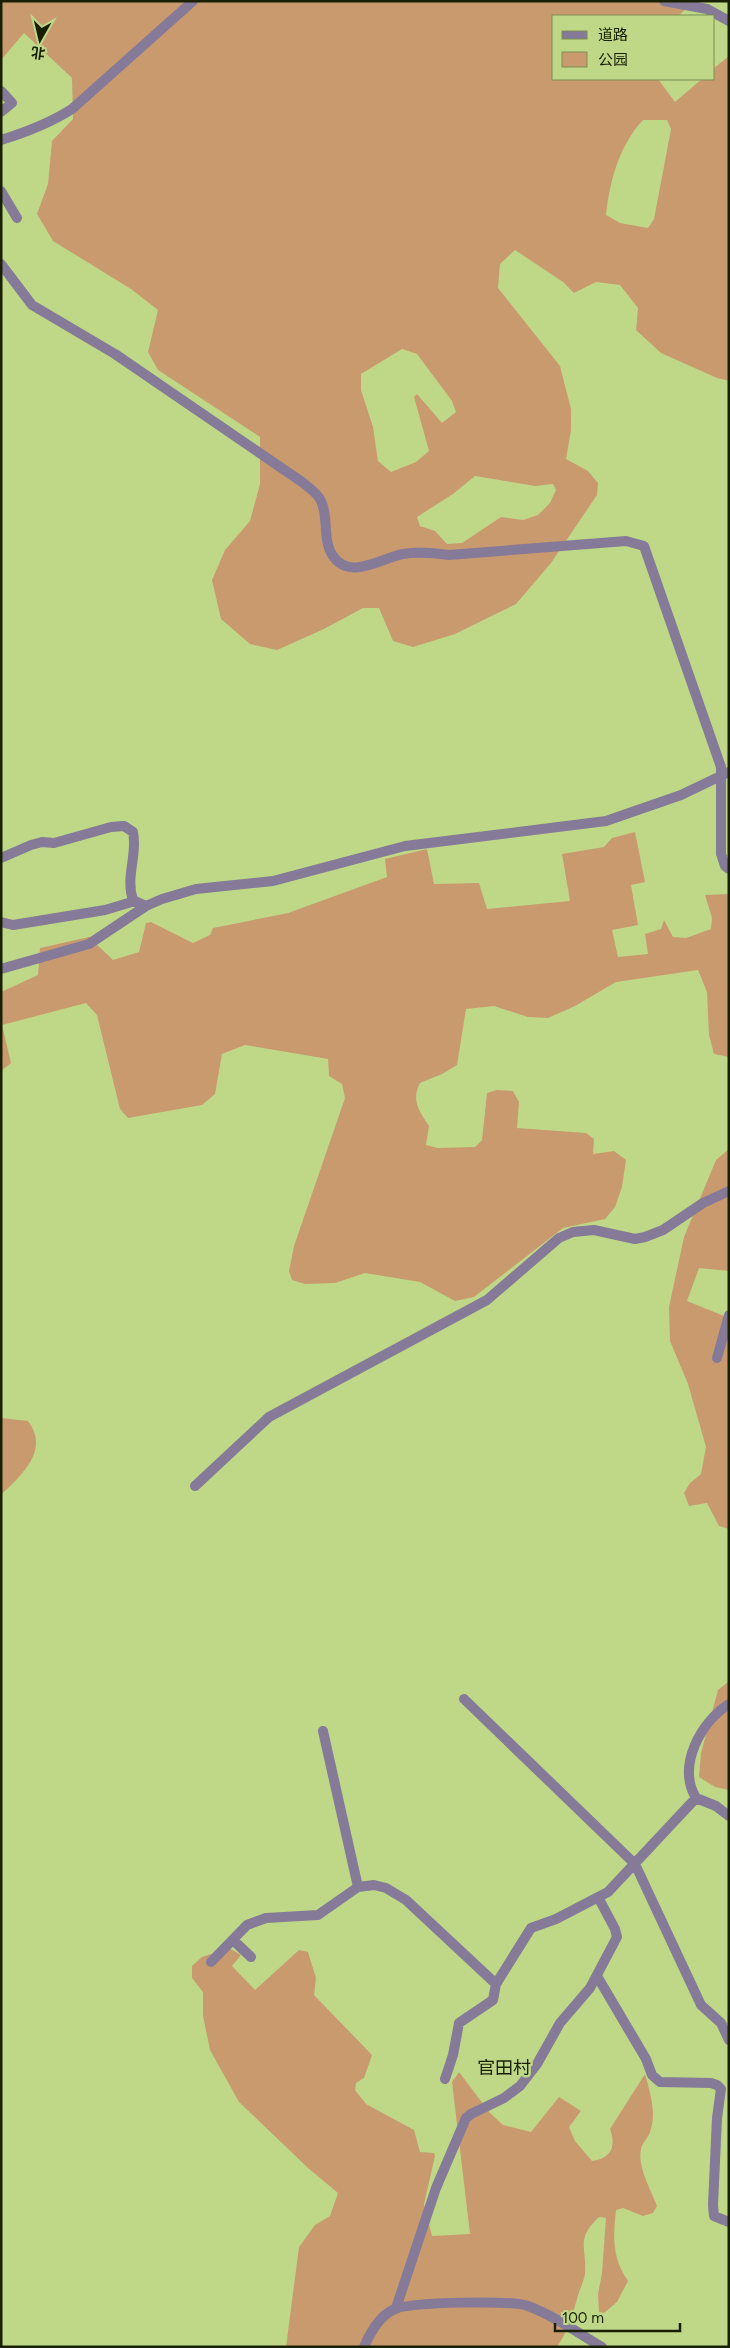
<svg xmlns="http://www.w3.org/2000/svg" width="730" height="2348" font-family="Figtree,'Noto Sans SC',sans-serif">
<rect width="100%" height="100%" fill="#bfd888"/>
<!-- green -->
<path fill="#ca9a6f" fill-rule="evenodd" d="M1,1H684L686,9L678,16H554V79H658L675,102L702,79H714V68L729,56V381L717,378L661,353L636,330L638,308L620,285L596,282L574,293L563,282L515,250L500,264L498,288L560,366L571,409V430L566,459L588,471L598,483L597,495L551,563L516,604L455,634L413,647L393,641L379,608H363L324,629L277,650L250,644L221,619L212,580L225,550L250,521L260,484V437L158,370L148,352L158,310L131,289L53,241L37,214L48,184L52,141L73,119L72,78L24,33L1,60ZM643,120H667L671,129L654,219L648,228L620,223L606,215C610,180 619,146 643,120ZM402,349L417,354L452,401L456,412L442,423L417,394L414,397L429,451L416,462L391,472L378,461L373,427L361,390V374ZM475,476L535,486L553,484L556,490L550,503L538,515L523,520L501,517L462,543L447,544L435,531L420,526L417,517L453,494Z
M635,832L645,882L631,885L638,925L612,930L618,957L648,954L645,934L661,929L664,920L673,937L686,938L711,929L712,918L705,895L729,894V1057L714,1054L709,1035L707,992L698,970L616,982L575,1006L548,1018L528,1017L494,1006L466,1009L457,1065L442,1074L420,1083C411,1100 419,1111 429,1126L426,1145L438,1148L475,1147L482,1140L487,1093L497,1090L513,1091L519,1102L517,1128L586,1133L594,1139L593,1154L614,1151L626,1160L622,1187L615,1207L605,1219L563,1228L474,1297L455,1301L420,1282L365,1273L335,1283L305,1284L292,1280L289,1271L294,1246L345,1098L342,1084L329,1076L328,1059L245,1045L222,1054L215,1094L202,1105L128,1118L120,1109L97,1015L86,1003L2,1025L11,1063L1,1071V992L38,975L40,948L89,937L113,960L139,952L146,923L151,922L193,943L210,935L213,928L288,913L387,877L385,859L427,849L434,884L479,883L487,909L570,901L562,854L604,847L612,838Z
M729,1149V1271L699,1268L687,1301L729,1318V1529L719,1526L707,1503L689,1506L684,1493L690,1483L701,1474L706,1447L688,1384L670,1341L669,1307L684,1237L716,1160Z
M1,1418L28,1421C50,1450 22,1475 1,1495Z
M729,1681V1790L715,1787L699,1777L701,1753L718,1690Z
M229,1948L241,1955L232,1966L255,1990L299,1950L308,1952L316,1978L314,1995L372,2055L364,2078L356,2083L355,2090L366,2104L414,2130L420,2152L434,2153L435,2156L424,2204L432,2236L470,2234L452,2082L459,2072L490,2113L503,2125L531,2132L559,2097L581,2111L569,2127L575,2141L592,2161C612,2158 616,2146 610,2129L645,2074C650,2092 657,2113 650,2132C648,2138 642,2143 641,2149C637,2166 651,2190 657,2206L653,2213L643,2216L623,2208L616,2210C613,2237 612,2258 628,2281L617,2302L604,2313L599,2312L598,2294L602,2273L606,2218L599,2217C575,2239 587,2248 585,2274C584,2280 581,2287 579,2292C573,2312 569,2330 557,2347H286L299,2247L315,2225L330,2216L338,2193L308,2168L239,2102L210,2050L203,2016V1992L192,1978V1966L202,1957Z"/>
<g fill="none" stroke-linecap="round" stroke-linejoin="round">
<!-- minor -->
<path stroke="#857a97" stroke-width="10" d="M664,1L707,9L729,21
M1,91L12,103L1,112
M1,140C27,132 50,123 72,109L193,1
M1,191L17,218
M1,264L32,305L115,354L302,482C308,487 318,493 321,501C329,517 322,541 333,556C350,581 381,558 403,554C418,551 434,553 449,555L626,541L644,546L721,767V854L725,866L729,869
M1,858L31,845L42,842L54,843L111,827L124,826L133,832C138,854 125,877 133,900L146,906
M1,922L13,925L105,910L135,901
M1,969L89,944L146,906L162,899L196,889L273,881L405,846L606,821L681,795L729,772
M717,1358L729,1315
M195,1486L269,1417L487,1300L559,1238L573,1232L594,1230L635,1239L645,1237L663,1230L703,1203L729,1191
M464,1699L635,1864L701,2005L721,2023L729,2040
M323,1731L358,1887
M696,1798C677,1766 700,1723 729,1704
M233,1940L251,1957
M211,1962L247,1925L266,1918L318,1915L358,1887L374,1885L386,1888L406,1900L496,1984
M597,1976L646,2059L652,2075L660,2082L711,2083L717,2085L721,2089L717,2118L713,2205L714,2216L729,2222
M445,2079L453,2055L459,2023L493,2000L496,1984L531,1928L556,1919L608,1892L696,1798L716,1806L729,1816
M396,2308L436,2188L466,2118L471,2114L504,2098L520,2086L537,2064L560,2023L590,1988L617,1937L615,1929L598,1897
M364,2347C370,2333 380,2315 395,2309C412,2302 511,2300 528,2306C555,2316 578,2333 602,2347"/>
</g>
<g text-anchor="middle" stroke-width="5" stroke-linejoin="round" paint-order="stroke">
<!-- quarter labels -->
<g font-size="18" fill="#182001" stroke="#bfd888">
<text x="504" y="2074">官田村</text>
</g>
</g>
<!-- border -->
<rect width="730" height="2348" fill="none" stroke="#182001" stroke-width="5"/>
<!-- legend -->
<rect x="552" y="15" width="162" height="65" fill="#bfd888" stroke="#7c8e52"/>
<rect x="562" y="31" width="25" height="8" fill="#857a97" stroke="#7c8e52"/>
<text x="598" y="40" font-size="15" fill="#182001">道路</text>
<rect x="562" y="52" width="25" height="15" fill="#ca9a6f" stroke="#7c8e52"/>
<text x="598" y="65" font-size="15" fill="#182001">公园</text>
<!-- north arrow -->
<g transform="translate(40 40) rotate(188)" stroke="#bfd888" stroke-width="4" paint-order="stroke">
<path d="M0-4L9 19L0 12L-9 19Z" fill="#182001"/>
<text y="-8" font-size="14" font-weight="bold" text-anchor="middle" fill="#182001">北</text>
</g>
<!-- scale -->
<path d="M555 2323v8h125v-8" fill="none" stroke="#182001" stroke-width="2.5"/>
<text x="562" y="2323" font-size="15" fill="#182001" stroke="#bfd888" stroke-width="4" paint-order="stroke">100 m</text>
</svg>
